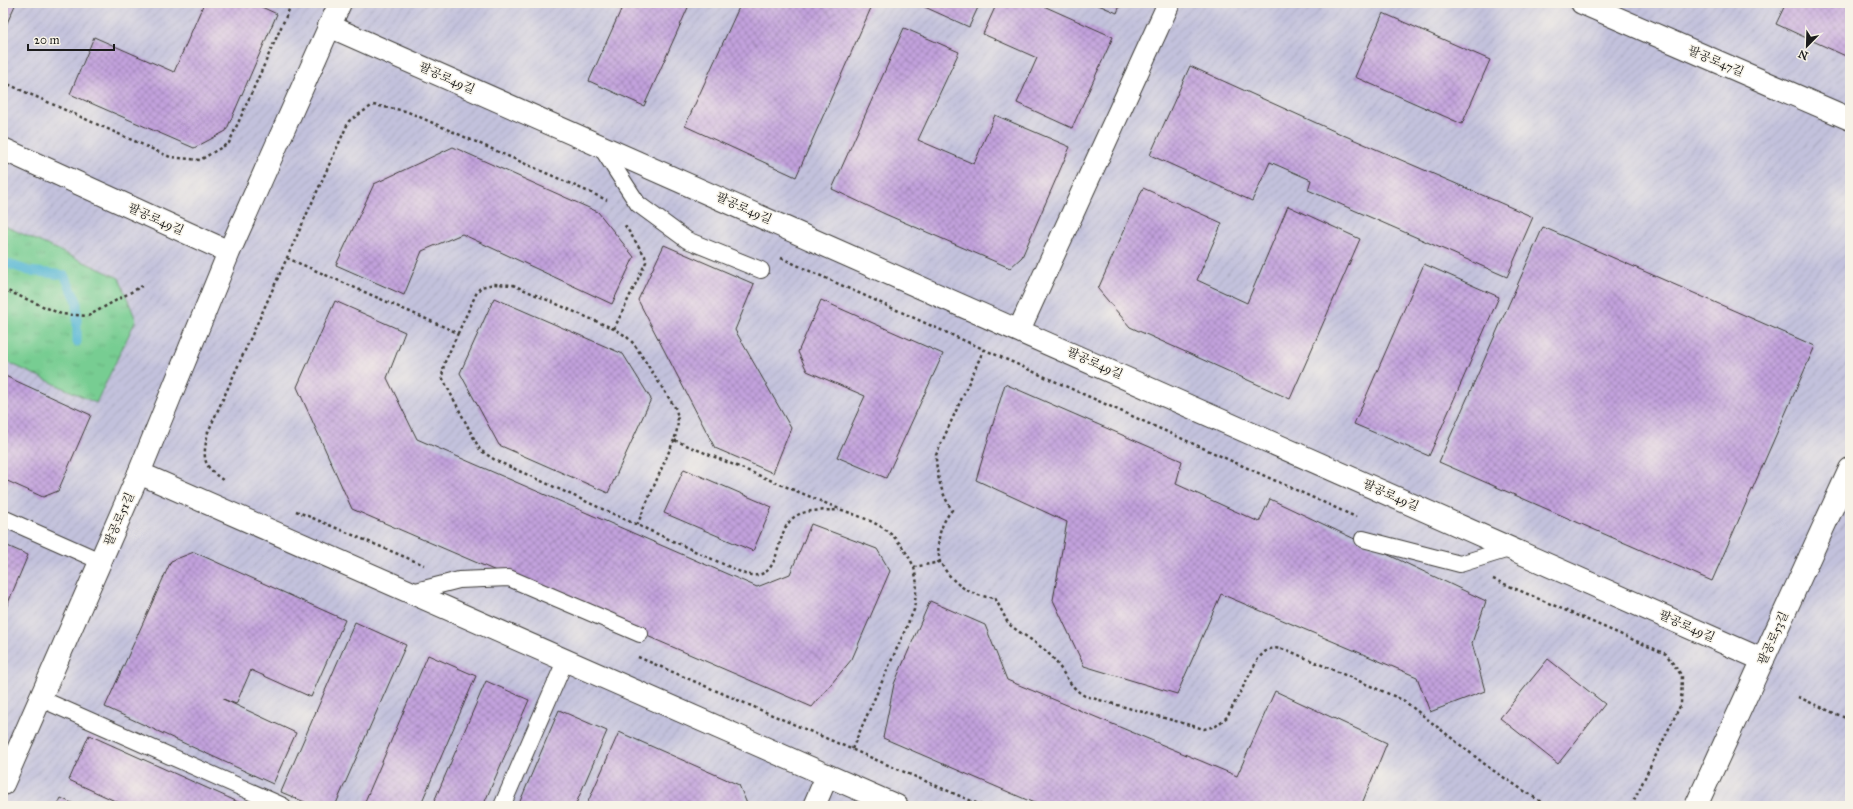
<svg xmlns="http://www.w3.org/2000/svg" width="1853" height="809" font-family="'IM FELL Great Primer','Noto Serif KR',serif">
<defs>
<pattern id="industrial-furrows" width="10" height="10" patternUnits="userSpaceOnUse"><rect width="10" height="10" fill="#c2c1dc"/><path d="M-1 1l2-2M0 10L10 0M9 11l2-2" fill="none" stroke="#a6a5bc"/></pattern>
<pattern id="grass-tufts" width="24" height="20" patternUnits="userSpaceOnUse"><rect width="24" height="20" fill="#77cd92"/><path d="M3 7l-1-3M5 7V3M7 7l1-3M15 17l-1-3M17 17v-4M19 17l1-3" fill="none" stroke="#66af7d"/></pattern>
<pattern id="building-cross-hatch" width="8" height="8" patternUnits="userSpaceOnUse"><rect width="8" height="8" fill="#c2a2dd"/><path d="M0 0l8 8M0 8l8-8" fill="none" stroke="#9d83b2"/></pattern>
</defs>
<rect width="100%" height="100%" fill="#f7f3e8"/>
<filter id="ink" filterUnits="userSpaceOnUse"><feTurbulence type="fractalNoise" baseFrequency=".025" numOctaves="2"/><feDisplacementMap in="SourceGraphic" scale="8" xChannelSelector="R" yChannelSelector="G"/><feConvolveMatrix kernelMatrix="1 2 1 2 8 2 1 2 1" color-interpolation-filters="sRGB"/></filter>
<filter id="wash" filterUnits="userSpaceOnUse"><feTurbulence type="fractalNoise" baseFrequency=".012" numOctaves="4" result="noise"/><feDisplacementMap in="SourceGraphic" scale="16" xChannelSelector="R" yChannelSelector="G"/><feGaussianBlur stdDeviation="0.9" result="paint"/><feColorMatrix in="noise" values="0 0 0 0 0 0 0 0 0 0 0 0 0 0 0 0 0 1.4 0 .05"/><feComposite in="paint" operator="in"/></filter>
<g filter="url(#wash)">
<rect width="100%" height="100%" fill="#f4e3ca"/>
<!-- industrial -->
<path fill="url(#industrial-furrows)" d="M3,3H1850V806H3Z"/>
<!-- grass -->
<path fill="url(#grass-tufts)" stroke="#4a7457" d="M3,225L119,278L136,320L96,403L3,360Z"/>
<g fill="none" stroke-linecap="round" stroke-linejoin="round">
<!-- stream -->
<path stroke="#55b7d4" stroke-width="9" d="M3,262L29,271L64,275L77,301V342"/>
</g>
<g id="blocks">
<!-- building -->
<path fill="url(#building-cross-hatch)" d="M3,3H16L3,32Z
M204,3H253L277,14L226,131L194,148L70,94L94,37L174,72Z
M624,3H690L644,106L589,81Z
M741,3H860L871,8L796,177L685,126Z
M916,3H980L969,27Z
M997,3H1037L1113,37L1072,128L1017,103L1037,58L983,34Z
M1094,3H1121L1117,13Z
M1786,3H1850V58L1776,24Z
M1383,13L1490,60L1462,124L1355,77Z
M904,28L959,52L918,140L974,164L995,115L1070,147L1022,257L1010,268L885,214L832,189Z
M1190,66L1334,131L1533,217L1507,277L1308,190L1311,180L1270,162L1252,201L1150,155Z
M453,147L598,212L634,257L612,304L462,234L422,251L404,295L336,265L374,184Z
M1143,188L1222,223L1197,280L1247,303L1288,206L1360,239L1290,399L1130,327L1098,289Z
M1543,227L1815,346L1712,581L1439,462Z
M664,245L754,284L735,330L791,428L773,473L715,448L638,300Z
M1424,264L1499,297L1429,456L1354,424Z
M494,298L623,354L651,399L608,493L499,445L460,373Z
M821,300L943,354L886,478L837,457L865,396L807,371L798,352Z
M335,301L405,332L387,378L417,439L757,587L790,574L811,524L877,549L890,571L852,659L812,707L352,509L297,387Z
M3,375L91,415L58,491L43,497L3,479Z
M1005,384L1182,461L1176,484L1259,522L1270,499L1486,601L1472,643L1485,691L1430,712L1417,677L1221,594L1177,694L1084,666L1053,600L1067,522L976,480Z
M684,469L772,507L753,551L664,513Z
M3,544L28,555L3,615Z
M194,552L345,620L311,697L251,670L236,704L223,699L296,733L273,784L105,707L171,561Z
M930,601L985,625L1007,680L1237,776L1275,691L1387,743L1361,806H1041L883,738L894,684Z
M355,622L406,645L335,806H314L281,792Z
M428,655L476,676L420,806H363Z
M1548,659L1605,704L1558,764L1500,718Z
M486,681L529,700L483,806H432Z
M559,710L607,731L575,806H518Z
M619,732L739,785L748,806H592L587,804Z
M89,735L247,806H126L69,780Z
M61,798L78,806H57Z"/>
</g>
</g>
<g filter="url(#ink)">
<use href="#blocks" fill-opacity="0" stroke="#3c3a36" stroke-width="1"/>
<g fill="none" stroke-linecap="round" stroke-linejoin="round">
<!-- lane casing -->
<g stroke="#3c3a36" stroke-width="18">
<path id="lane" d="M599,144L638,204L687,240L761,270
M3,518L100,561
M1363,539L1460,564L1512,548
M412,592L459,580L509,578L640,634
M39,698L283,806
M502,806L566,659"/>
</g>
<!-- street casing -->
<g stroke="#3c3a36" stroke-width="24">
<path id="street" d="M329,26L1763,660
M1019,330L1169,3
M139,473L897,806
M814,806L827,776"/>
</g>
<!-- secondary casing -->
<g stroke="#3c3a36" stroke-width="24">
<path id="secondary" d="M1582,3L1850,119
M3,149L229,252
M3,784L139,473L229,252L340,3
M1696,806L1850,469"/>
</g>
<!-- path -->
<path stroke="#3c3a36" stroke-width="2.5" stroke-dasharray="3 3" stroke-linecap="butt" d="M3,82L170,157L200,160L229,143L292,3
M287,258L458,333L477,292L481,287L494,284L513,285L614,329L626,336L634,344L676,409C679,421 678,429 674,440L842,510C879,523 896,530 914,567L940,562C953,584 969,596 995,598L1007,621L1011,626C1023,635 1038,643 1049,654C1063,667 1067,686 1085,696L1204,729L1216,726L1227,717L1258,659C1268,647 1272,647 1287,650L1403,700L1491,769L1547,806
M781,258L1356,517
M3,289L61,314L88,316L142,286
M614,329L646,262L645,256L624,224
M458,333L444,364L442,377L480,450L495,460L745,574C783,583 773,538 791,520C802,508 824,511 839,510
M223,480C201,465 203,457 208,432L349,121L373,105L406,111L607,200
M296,511L424,565
M637,525L674,440
M939,562H940C936,542 939,526 952,510C941,493 936,474 936,455L984,349
M1493,579L1666,654L1682,676L1681,704L1631,806
M638,657L983,806
M1798,697L1850,720
M852,749L914,610L917,584L914,567"/>
<!-- lane -->
<use href="#lane" stroke="#fff" stroke-width="16"/>
<!-- street -->
<use href="#street" stroke="#fff" stroke-width="22"/>
<!-- secondary -->
<use href="#secondary" stroke="#fff" stroke-width="22"/>
</g>
</g>
<g text-anchor="middle" stroke-width="3" stroke-linejoin="round" paint-order="stroke">
<!-- street labels -->
<g font-size="12" fill="#1c1c1c" stroke="#f7f3e8">
<text transform="translate(1716 61) rotate(23)" y="4">팔공로47길</text>
<text transform="translate(447 78) rotate(24)" y="4">팔공로49길</text>
<text transform="translate(744 208) rotate(24)" y="4">팔공로49길</text>
<text transform="translate(156 219) rotate(24)" y="4">팔공로49길</text>
<text transform="translate(1095 363) rotate(24)" y="4">팔공로49길</text>
<text transform="translate(1391 495) rotate(24)" y="4">팔공로49길</text>
<text transform="translate(119 519) rotate(-66)" y="4">팔공로51길</text>
<text transform="translate(1687 626) rotate(24)" y="4">팔공로49길</text>
<text transform="translate(1773 638) rotate(-66)" y="4">팔공로53길</text>
</g>
</g>
<!-- margin -->
<rect width="1853" height="809" fill="none" stroke="#f7f3e8" stroke-width="16"/>
<!-- north arrow -->
<g transform="translate(1807 46) rotate(203)" stroke="#f7f3e8" stroke-width="3" paint-order="stroke">
<path d="M0-3L7 15L0 10L-7 15Z" fill="#1c1c1c"/>
<text y="-6" font-size="11" font-weight="bold" text-anchor="middle" fill="#1c1c1c">N</text>
</g>
<!-- scale -->
<path d="M28 44v6h86v-6" fill="none" stroke="#1c1c1c" stroke-width="2"/>
<text x="34" y="44" font-size="12" fill="#1c1c1c" stroke="#f7f3e8" stroke-width="3" paint-order="stroke">20 m</text>
</svg>
